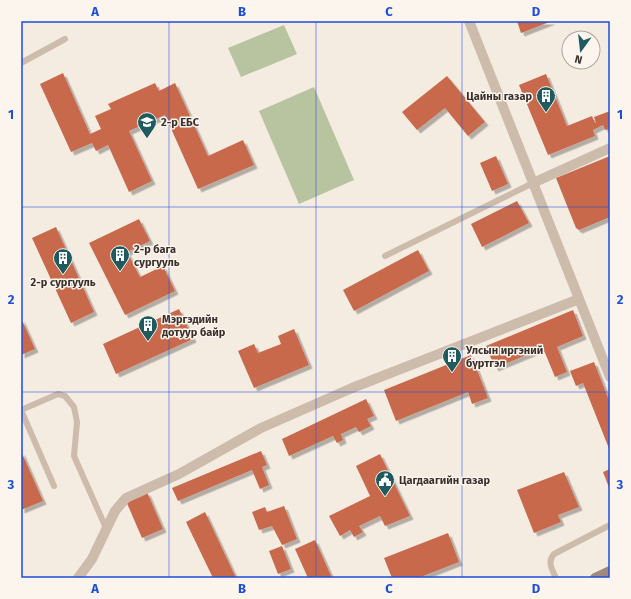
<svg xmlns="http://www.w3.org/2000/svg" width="631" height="599" font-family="'Fira Sans',sans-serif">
<defs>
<filter id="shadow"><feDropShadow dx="3.5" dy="3.5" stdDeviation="0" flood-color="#0004"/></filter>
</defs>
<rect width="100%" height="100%" fill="#f4ebe1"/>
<!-- green -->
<path fill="#b8c4a0" d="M284,25L297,54L241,77L228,48Z
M314,87L354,180L299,204L259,111Z"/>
<!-- building -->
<path fill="#c8694b" filter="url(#shadow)" d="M517,21H552L521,33Z
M63,73L90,134L101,129L95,116L111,109L108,104L155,83L159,91L175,83L208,156L243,140L254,165L198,189L165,115L129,131L152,181L129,192L108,145L96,151L92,143L71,152L40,84Z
M546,74L567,126L592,116L595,123H596L594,117L610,111V129L605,130L603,125L593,130L595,136L548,155L519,85Z
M447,76L485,122L468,136L445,108L417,130L402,112Z
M496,156L508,184L492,191L480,163Z
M610,156V217L579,230L576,228L556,178Z
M517,201L529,223L482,247L471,224Z
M139,219L150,241L127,252L140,277L163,266L175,291L125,315L89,243Z
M56,227L94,312L71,323L32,238Z
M418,250L429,271L354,311L343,290Z
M179,309L193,339L116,374L103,344Z
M573,310L583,336L557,347L567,372L555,377L543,348L495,368L486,346Z
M21,318L35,349L21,355Z
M294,329L309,365L254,388L238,351L254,344L258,353L281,344L278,336Z
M471,355L488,398L472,404L468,392L396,421L384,390Z
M594,362L610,403V451L583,383L576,386L570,371Z
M366,399L374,416L367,419L371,426L359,432L356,427L341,434L343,440L337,443L333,436L289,456L282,439Z
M21,451L43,501L21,510Z
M261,451L267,465L262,467L269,485L260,489L252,470L178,501L172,488Z
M380,454L410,516L385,526L380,516L359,526L363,532L354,537L350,530L340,536L329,516L370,496L356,466Z
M610,469V490L603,472Z
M564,472L579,507L558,515L561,522L534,533L517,490Z
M147,492L163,529L142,538L126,501Z
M284,506L297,539L282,545L272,526L259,530L252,512L265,507L267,512Z
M205,512L236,578H213L186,522Z
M448,533L459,562L418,578H392L384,558Z
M315,540L332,578H308L295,549Z
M282,546L291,569L278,574L269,551Z"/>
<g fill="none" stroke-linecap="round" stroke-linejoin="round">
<!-- service -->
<path stroke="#cdbbac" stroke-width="6" d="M21,63L65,39
M385,256L533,183
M21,410L58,394L65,396L74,407L77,422L74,456L106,528
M21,410L54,486
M556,578C552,569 547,562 554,554L610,525"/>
<!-- minor -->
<path stroke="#cdbbac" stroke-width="10" d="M469,21L610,377
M533,183L610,148
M78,578L92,559L115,511L126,498L179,474L261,428L352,388L579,299"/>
<!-- secondary -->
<path stroke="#a18a7d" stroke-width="10" d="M595,578L610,571"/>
</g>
<!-- grid -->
<path fill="none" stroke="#1d4ed8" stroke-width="1" stroke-opacity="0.55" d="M169,21V578M316,21V578M462,21V578M21,207H610M21,392H610"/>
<!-- icons -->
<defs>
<g id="building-pin" transform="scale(1)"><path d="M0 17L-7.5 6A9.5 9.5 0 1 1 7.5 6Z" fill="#1f5a5e" stroke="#fbf5ee"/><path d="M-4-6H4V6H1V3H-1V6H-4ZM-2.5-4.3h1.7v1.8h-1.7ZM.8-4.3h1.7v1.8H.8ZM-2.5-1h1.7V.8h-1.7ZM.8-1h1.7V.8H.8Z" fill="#fff"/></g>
<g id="school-pin" transform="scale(1)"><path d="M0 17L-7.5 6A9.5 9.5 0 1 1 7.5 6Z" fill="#1f5a5e" stroke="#fbf5ee"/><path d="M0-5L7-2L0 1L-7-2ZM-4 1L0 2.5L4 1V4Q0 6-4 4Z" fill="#fff"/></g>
<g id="civic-pin" transform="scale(1)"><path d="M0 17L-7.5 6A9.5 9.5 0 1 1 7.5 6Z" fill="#1f5a5e" stroke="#fbf5ee"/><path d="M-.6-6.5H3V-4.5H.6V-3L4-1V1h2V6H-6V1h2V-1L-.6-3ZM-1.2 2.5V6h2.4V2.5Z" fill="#fff"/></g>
</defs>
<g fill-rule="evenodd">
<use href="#building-pin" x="546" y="96"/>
<use href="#school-pin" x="147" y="122"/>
<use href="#building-pin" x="120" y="255"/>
<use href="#building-pin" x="63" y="258"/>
<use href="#building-pin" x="148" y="325"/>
<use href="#building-pin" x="452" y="356"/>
<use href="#civic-pin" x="385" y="480"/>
</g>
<g text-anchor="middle" stroke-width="3" stroke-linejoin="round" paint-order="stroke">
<!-- poi labels -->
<g font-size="11" font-weight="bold" fill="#3b302b" stroke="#fbf5ee" text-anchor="start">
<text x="532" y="100" text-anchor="end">Цайны газар</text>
<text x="161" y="126">2-р ЕБС</text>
<text x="134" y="253">2-р бага<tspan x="134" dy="13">сургууль</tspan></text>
<text x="63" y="286" text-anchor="middle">2-р сургууль</text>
<text x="162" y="323">Мэргэдийн<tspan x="162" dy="13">дотуур байр</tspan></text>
<text x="466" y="354">Улсын иргэний<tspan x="466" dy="13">бүртгэл</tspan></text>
<text x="399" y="484">Цагдаагийн газар</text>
</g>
</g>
<!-- border -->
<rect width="631" height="599" fill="none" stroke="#fbf5ee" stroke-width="44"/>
<!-- north arrow -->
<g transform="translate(581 50) rotate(195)"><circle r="19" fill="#fbf5ee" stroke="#aea6a0"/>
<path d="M0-3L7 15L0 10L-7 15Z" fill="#1f5a5e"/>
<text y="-6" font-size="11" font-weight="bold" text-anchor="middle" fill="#3b302b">N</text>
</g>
<rect x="22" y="22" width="587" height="555" fill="none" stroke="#1d4ed8" stroke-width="1.5"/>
<g font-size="13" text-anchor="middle" font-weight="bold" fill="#1d4ed8">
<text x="95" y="16">A</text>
<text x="242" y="16">B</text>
<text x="389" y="16">C</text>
<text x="536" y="16">D</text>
<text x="11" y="119">1</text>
<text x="620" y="119">1</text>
<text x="11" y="304">2</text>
<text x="620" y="304">2</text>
<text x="11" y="489">3</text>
<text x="620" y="489">3</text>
<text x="95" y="593">A</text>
<text x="242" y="593">B</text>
<text x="389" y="593">C</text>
<text x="536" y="593">D</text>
</g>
</svg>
